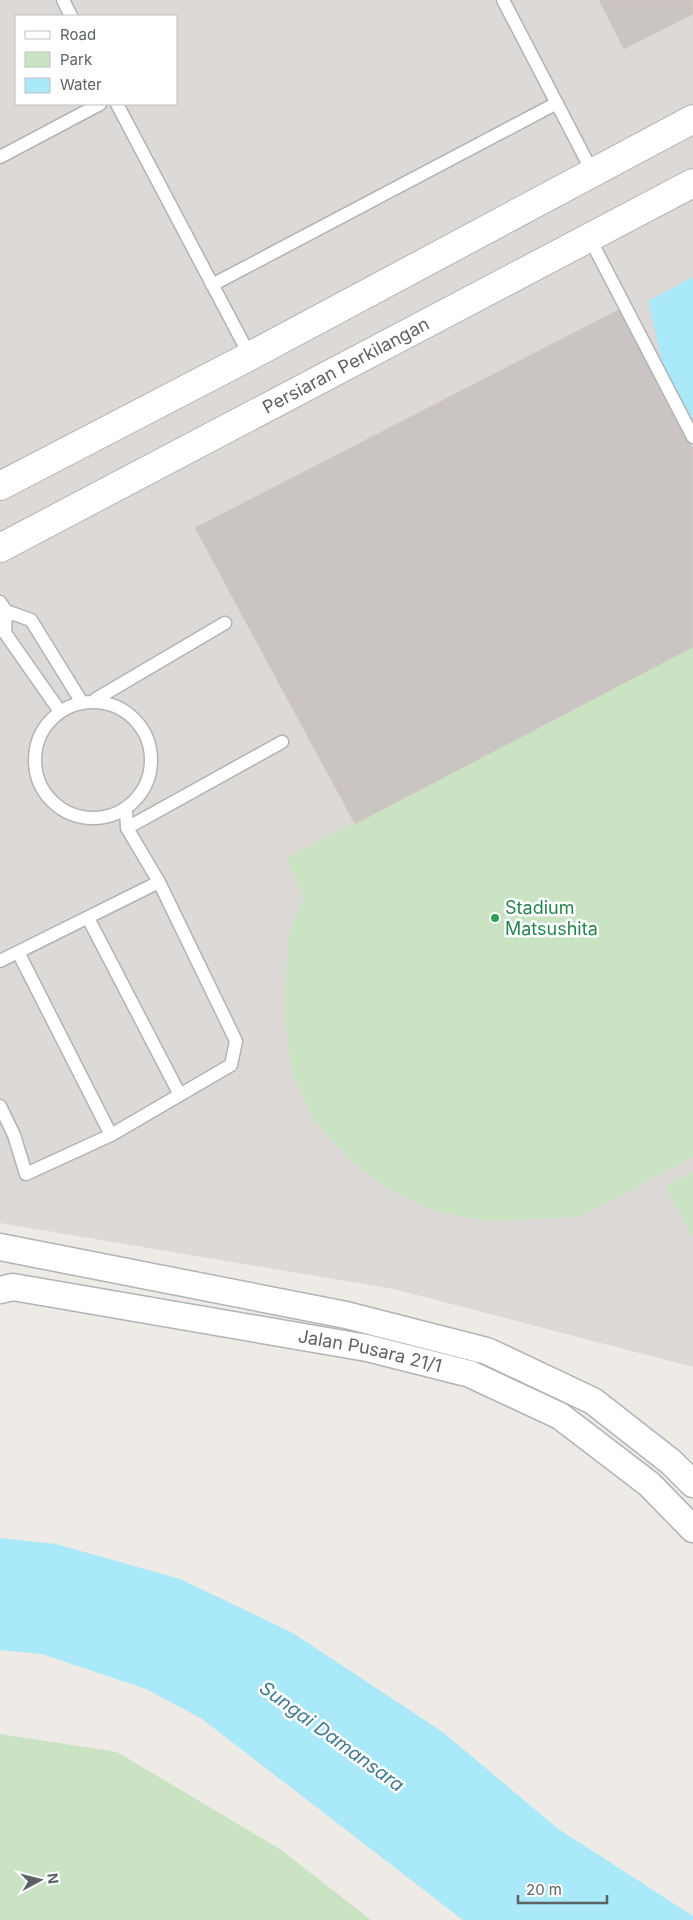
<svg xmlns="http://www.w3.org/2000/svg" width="693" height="1920" font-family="Inter,sans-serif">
<rect width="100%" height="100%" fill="#eeeae5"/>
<!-- industrial -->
<path fill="#ddd9d7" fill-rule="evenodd" d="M0,0H693V1367L394,1289L0,1223ZM16,16H176V104H16Z"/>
<!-- green -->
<path fill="#cae4c3" d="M693,647V1157L581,1216L524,1220L485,1221L435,1211L389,1190L348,1158L314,1120L292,1072L284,1014L288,938L304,897L286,858Z
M693,1172V1238L665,1187Z
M0,1734L117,1752L280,1849L371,1920H0Z"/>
<!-- water -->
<path fill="#a9e9fa" d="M693,277V427L664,369L648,301Z
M0,1538L56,1544L180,1579L293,1633L444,1733L557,1828L693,1916V1920H463L202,1719L146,1689L42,1654L0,1650Z"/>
<!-- building -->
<path fill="#cac5c2" stroke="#d2cac3" d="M599,0H693V14L624,49Z
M620,309L693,449V647L355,824L195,528Z"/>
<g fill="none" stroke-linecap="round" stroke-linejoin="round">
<!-- lane casing -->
<g stroke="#b0b4b6" stroke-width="15">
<path id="lane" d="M63,0L71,16
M503,0L593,173
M117,104L250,356
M0,157L100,104
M589,237L693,437
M212,285L557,103
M0,602L6,611L5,633L59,710
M6,611L31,620L81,701
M96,699L225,623
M35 760a58 58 0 1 1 116 0a58 58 0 1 1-116 0Z
M127,828L282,742
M88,918L180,1095
M18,952L111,1135
M0,961L159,882
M0,1106L14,1135L26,1174L111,1135L231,1065L236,1041L159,882L127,828L126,810"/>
</g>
<!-- street casing -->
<g stroke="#b0b4b6" stroke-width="29">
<g id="street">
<path d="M0,1247L346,1315L487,1351L593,1401L671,1462L693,1484"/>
<path id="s1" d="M0,1290L13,1287L367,1348L470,1374L560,1416L649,1484L693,1529"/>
</g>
</g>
<!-- secondary casing -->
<g stroke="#afb4b7" stroke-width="30">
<g id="secondary">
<path d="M0,486L250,356L693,119"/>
<path id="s2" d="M0,548L693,183"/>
</g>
</g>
<!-- lane -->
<use href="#lane" stroke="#fff" stroke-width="12"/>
<!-- street -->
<use href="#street" stroke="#fff" stroke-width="26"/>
<!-- secondary -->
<use href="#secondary" stroke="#fff" stroke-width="28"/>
</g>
<!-- markers -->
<circle fill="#2e9e5b" stroke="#fff" stroke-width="2" cx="495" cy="918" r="5"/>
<g text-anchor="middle" stroke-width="5" stroke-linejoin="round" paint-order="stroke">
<!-- street labels -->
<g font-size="18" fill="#5d6264" stroke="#fff">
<text dy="6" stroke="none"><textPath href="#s2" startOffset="391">Persiaran Perkilangan</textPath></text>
<text dy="6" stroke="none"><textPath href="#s1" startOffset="376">Jalan Pusara 21/1</textPath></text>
</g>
<!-- leisure labels -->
<g font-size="18" fill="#27864d" stroke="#fff" text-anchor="start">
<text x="505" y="914">Stadium<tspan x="505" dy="21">Matsushita</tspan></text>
</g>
<!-- water labels -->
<g font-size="19" font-style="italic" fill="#3d7a91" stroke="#fff">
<text transform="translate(332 1736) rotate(36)" y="7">Sungai Damansara</text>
</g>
</g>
<!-- legend -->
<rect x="15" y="15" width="162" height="90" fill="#ffffff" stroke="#bec0c1"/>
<rect x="25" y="31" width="25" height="8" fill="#ffffff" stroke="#bec0c1"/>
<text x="60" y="40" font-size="15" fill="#5d6264">Road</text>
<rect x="25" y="52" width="25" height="15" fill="#cae4c3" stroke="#bec0c1"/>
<text x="60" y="65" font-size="15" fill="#5d6264">Park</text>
<rect x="25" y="78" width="25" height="15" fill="#a9e9fa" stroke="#bec0c1"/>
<text x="60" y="90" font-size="15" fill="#5d6264">Water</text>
<!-- north arrow -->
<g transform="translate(40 1880) rotate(83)" stroke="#ffffff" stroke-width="4" paint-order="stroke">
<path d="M0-4L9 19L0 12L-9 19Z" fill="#5d6264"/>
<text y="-8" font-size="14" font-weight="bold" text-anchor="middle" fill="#5d6264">N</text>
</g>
<!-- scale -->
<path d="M518 1895v8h89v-8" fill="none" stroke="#5d6264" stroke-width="2.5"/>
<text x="526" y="1895" font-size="15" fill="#5d6264" stroke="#ffffff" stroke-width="4" paint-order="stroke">20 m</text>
</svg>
